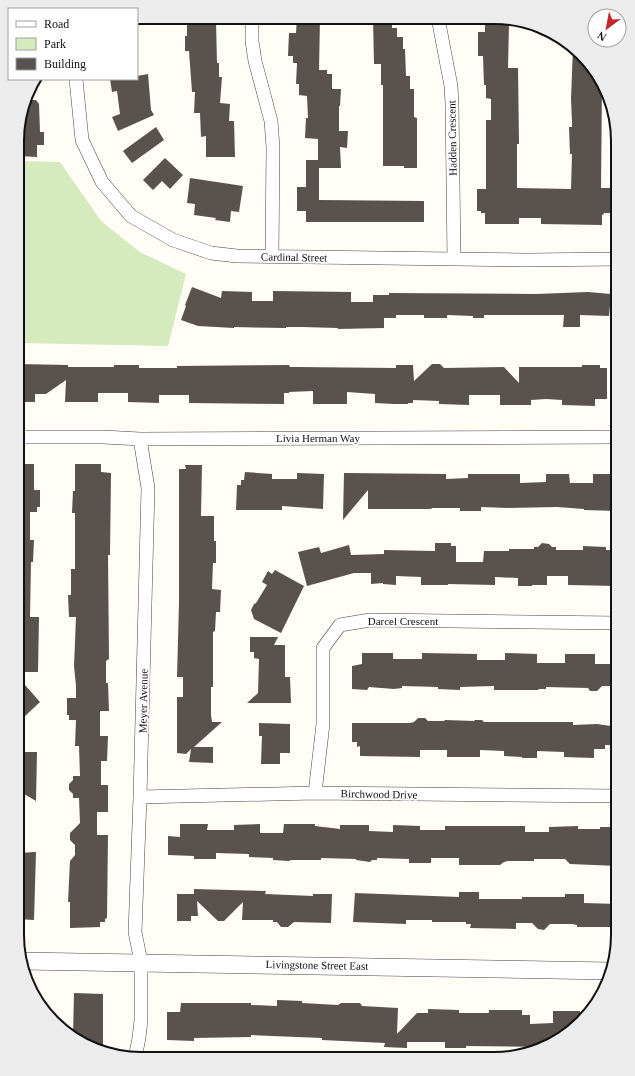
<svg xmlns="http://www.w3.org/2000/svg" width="635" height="1076" font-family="Georgia,serif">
<rect width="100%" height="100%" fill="#fffdf5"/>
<!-- green -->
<path fill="#d5ebbd" d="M18,161L60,162L101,221L140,252L186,274L168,346L18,343Z"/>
<!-- building -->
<path fill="#5a524d" d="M187,17H207V21H216L217,63H219V77H222L220,103L230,104L229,121H234L235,157H206V136L201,137L200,113H194L195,92H192L189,51H185V36H187Z
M297,17L320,18L319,70H327V74H332V89H341L340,106H339V131H348L347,148L340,147L341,168H319V200L424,201V222H306V211H297V187H306V160H318V139L305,138L306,118H308L307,96L299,95V84H296L297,63H293V56H288L289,33H296Z
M373,18H392V28H397V37H403V49H405L406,76H410V89H414V117L417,118V168H404V166H383V85H381V64H374Z
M485,24H509L508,68H518L519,144H517V188L571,189L572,154H570L569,127H572V122L571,99L573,47L602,85L601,188H612L611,213H604V214L602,215V225L541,224V218H519V224H485V213H481V211H477V189H486V120H491V99L486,98V85H484L483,56H478V32H485Z
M148,74L151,110L154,115L118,131L112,117L120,114L117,91L112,92L110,79H137V76Z
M26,100H36L39,104L40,132H44V145H37V157L18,156V125Z
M156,127L164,140L132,163L123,151Z
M165,158L183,175L170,189L162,181L153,190L143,180Z
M190,178L243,186L239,212L231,211L230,222L215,220L216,218L194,215L195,204L187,203Z
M192,287L221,298L222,291L252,292V301H273V291L351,292V302H373V295H389V293L536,294L588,292L611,294L609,316L580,315V327H563L564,315H484V318H473V316L447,315V318H424V315H396V318H384V328L338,329V328L303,327H286V328L234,327V328L198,326L181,320L186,306L185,305Z
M18,364L68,365V367H114V365H139V368H177V366L289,365L290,367H297L396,368V365H413L414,381L432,364H440L444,368L504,367L519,383V367H582V365H600V368H607V399H595V406L562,405V400L546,399L531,400V405H500V395H469V405L439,404V401L413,400V403H408V404H394L375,403V394L347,392V404H313V391L289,392V393H284V404L189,403V395H159V403L128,402V393H98V402H65L66,380L46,394H35V402H18Z
M18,464H34V490H40V507H37V512H30V540H34L33,562H31L30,617H39L38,672H17Z
M75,464H101V472L111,473L110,555H108L109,659L106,661V683H108L109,711H100V736H108L107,761H101V785H108V812H97V835H108L107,918L105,919V922H100V927L70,928V902H68L70,861L75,855V845L70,840V833L80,823L79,798H73V794L69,790V784L73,780V776H80L79,746H75L76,720H69V715H67V698H76V686L74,666L76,617H69L68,595H71V569H75V513H72L73,491H75Z
M185,465H202L201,516H214V541H216V563H213L212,589L221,590L220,612H216L215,631L213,632V687H211V715L212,722H222L194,747H213V763L189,762L191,749L186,754L177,753V697H183V677H177L179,603V469H186Z
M245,472L272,474V479H297V473L324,474L323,509L282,506V510H236L237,485H241V480H244Z
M344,473L446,474V479L468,478V474H520V483L546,482V474H569L570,483H593V474H618V511L584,510V509L557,507L508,508L481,507V511H460V508H432L431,509H368V490L343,520Z
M435,543H451V546H456V562H483L484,551H509V549H534V547H538L542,543L549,544L552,547H556V550H583V546L606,547V550H618V586L568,585V576H547V585H532V586H518V578L495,577V585L448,584V585H421V577L396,576V585L383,584V583L371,584V573H354L307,586L298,552L319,547L321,553L349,545L351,555L384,554V550L435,551Z
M275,570L304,586L281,633L254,619L251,610L254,604L256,603L267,585L262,582L268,571L272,574Z
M250,637H278L274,645H285V677H290L291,703H247L258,693L259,659L254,658V652H250Z
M362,653H393V659H422V653L477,654V660H505V653L537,654V663H565V654H595V664H618V686H602L597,691H590L588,688L546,687V689H539L538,690H494V686L460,687V690L438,689V687L402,686V688L394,689L369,687L367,690L352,689V666L362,664Z
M17,676L40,702L23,718L17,711Z
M418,718H425L428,721H444L445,720L474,721L475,720H482L484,722H573V725L597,724L618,727V745H605V749H594V758L564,757V752L537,751V758H522V757L504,756V751L480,750V757H447V750H420V757L360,756V746L357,747V742H352V723H410L414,722Z
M259,723L290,724V753H280V764H261L262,736H259Z
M17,752H37L36,801L24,794H17Z
M180,824H208L207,830H234V825L260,824V833H283L284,824H315V826L340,829V825H369V831L393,832V825L420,826V830H445V826H525V832H549V827L578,826V829H600V827H618V866L570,864L565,859H534V861H508L504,862L500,865H459V858H431V863H409V859L377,858V860H372L370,862L356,860V859L321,858V860H291L289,861L273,860V858L249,857V854L216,853V859H194V856L168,855V836L180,837Z
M36,852L34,920L17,919V853Z
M194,889L266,891L265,894L313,896V894H332L331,923L294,922L288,927H281L277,922H273V920H242L243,902L224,921H218L197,901L198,916H191V921H177V894H194Z
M459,892H479V899H522V897H565V894H584V903L618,904V927H577V925L572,924H550L544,930L538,929L532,923H516V929L470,928L471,924H466V922H432V920H406V924L353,922L355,893L459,897Z
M74,993L103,994V1045H95L73,1036Z
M277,1000L302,1001V1003L338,1005L341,1003H360L362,1006L398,1008L397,1034L417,1013H428V1009L459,1010V1013H489V1010H522V1015H530V1024L553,1023V1011H580V1019L544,1047L466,1046V1048H445V1042H407V1048L384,1047L385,1043L322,1040V1038L251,1035V1037L194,1038V1041L167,1040V1012H180L181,1003H251V1005L277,1006Z"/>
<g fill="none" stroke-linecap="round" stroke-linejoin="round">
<!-- minor casing -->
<g stroke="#444" stroke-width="14">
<path id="minor" d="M252,17V41L255,61L271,121L273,147L272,256
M438,18L451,86L452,104L454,259
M76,79L82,140L102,182L131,216L173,240L211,253L237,256L527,260L618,259
M18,437H103L140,439L618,437
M315,793L323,724V648L340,625L370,620L618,623
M140,797L315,793L618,796
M135,1058L139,1038L141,1020V962L135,932L140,797L148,488L140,439"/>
</g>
<!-- tertiary casing -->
<g stroke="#444" stroke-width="18">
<path id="tertiary" d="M22,961L611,971"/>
</g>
<!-- minor -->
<use href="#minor" stroke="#fff" stroke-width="13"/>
<!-- tertiary -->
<use href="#tertiary" stroke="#fff" stroke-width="17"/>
</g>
<g text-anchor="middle" stroke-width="4" stroke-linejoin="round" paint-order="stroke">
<!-- street labels -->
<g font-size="11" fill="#111" stroke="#fff">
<text transform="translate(452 138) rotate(-91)" y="4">Hadden Crescent</text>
<text transform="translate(294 257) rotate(1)" y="4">Cardinal Street</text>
<text x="318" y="442">Livia Herman Way</text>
<text x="403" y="625">Darcel Crescent</text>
<text transform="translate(143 701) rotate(-89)" y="4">Meyer Avenue</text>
<text transform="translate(379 794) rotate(1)" y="4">Birchwood Drive</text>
<text transform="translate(317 965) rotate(1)" y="4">Livingstone Street East</text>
</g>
</g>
<!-- crop -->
<path d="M0 0H635V1076H0ZM141 24H494A117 117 0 0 1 611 141V935A117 117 0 0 1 494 1052H141A117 117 0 0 1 24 935V141A117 117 0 0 1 141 24Z" fill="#ececec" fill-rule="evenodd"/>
<path fill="none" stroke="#111" stroke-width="2" d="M141 24H494A117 117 0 0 1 611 141V935A117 117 0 0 1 494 1052H141A117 117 0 0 1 24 935V141A117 117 0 0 1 141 24Z"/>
<!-- legend -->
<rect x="8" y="8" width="130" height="72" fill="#ffffff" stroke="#a0a0a0"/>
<rect x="16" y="21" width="20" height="6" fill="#ffffff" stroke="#a0a0a0"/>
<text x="44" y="28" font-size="12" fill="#111111">Road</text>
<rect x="16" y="38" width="20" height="12" fill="#d5ebbd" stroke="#a0a0a0"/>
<text x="44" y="48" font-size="12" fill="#111111">Park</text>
<rect x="16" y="58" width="20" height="12" fill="#5a524d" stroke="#a0a0a0"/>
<text x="44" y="68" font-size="12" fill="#111111">Building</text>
<!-- north arrow -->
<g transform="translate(607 28) rotate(212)"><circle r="19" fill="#ffffff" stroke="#a0a0a0"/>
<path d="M0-3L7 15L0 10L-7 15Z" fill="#c4262e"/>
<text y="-6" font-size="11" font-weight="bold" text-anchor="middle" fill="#111111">N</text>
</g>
</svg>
